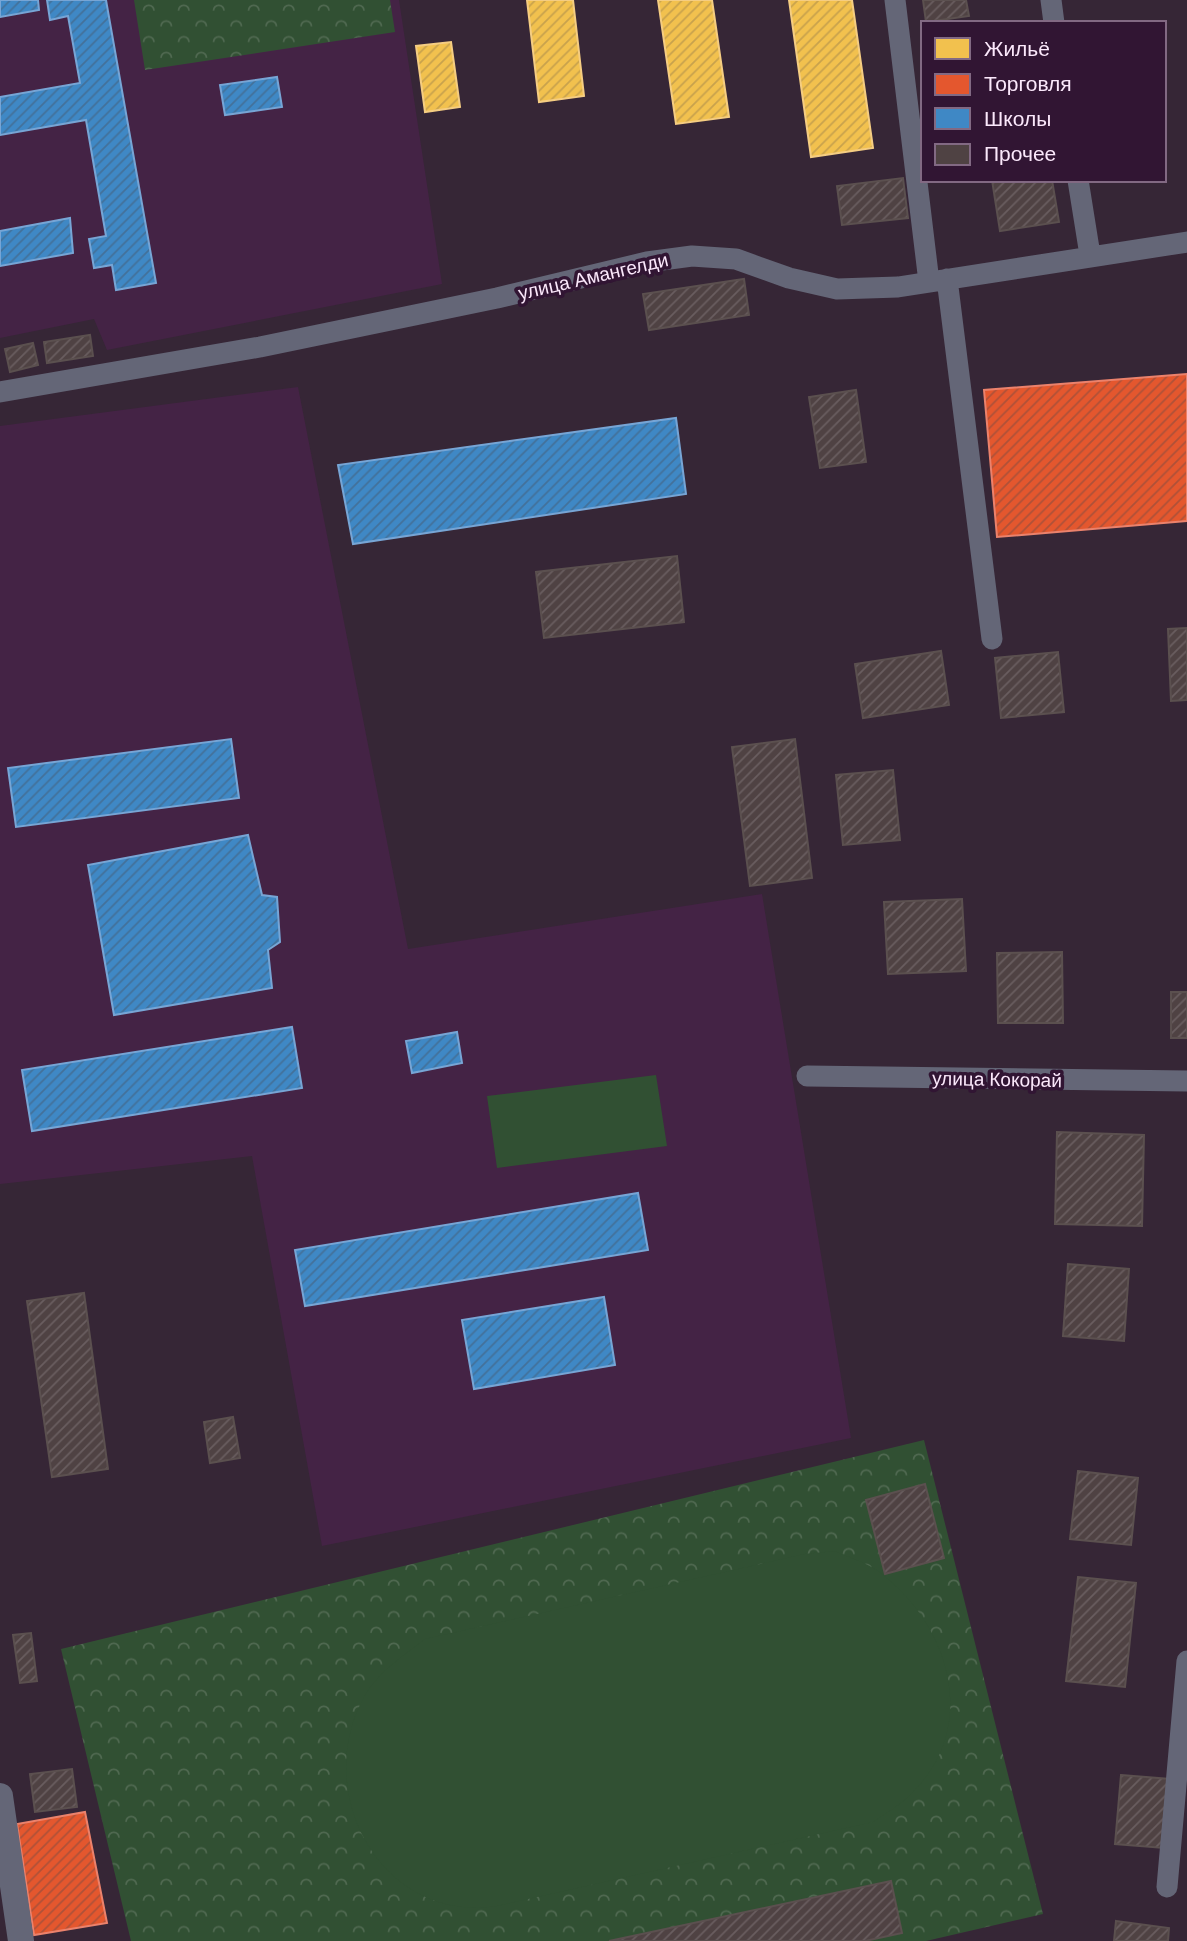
<svg xmlns="http://www.w3.org/2000/svg" width="1187" height="1941" font-family="'DM Sans',sans-serif">
<defs>
<pattern id="forest-crowns" width="20" height="18" patternUnits="userSpaceOnUse" patternTransform="scale(1.75)"><rect width="20" height="18" fill="#315033"/><path d="M2 6a3 3 0 1 1 6 0M12 15a3 3 0 1 1 6 0" fill="none" stroke="#506951"/></pattern>
<pattern id="homes-hatch" width="6" height="6" patternUnits="userSpaceOnUse" patternTransform="scale(1.75)"><rect width="6" height="6" fill="#f2c14e"/><path d="M-1 1l2-2M0 6l6-6M5 7l2-2" fill="none" stroke="#c8a24d"/></pattern>
<pattern id="shops-hatch" width="6" height="6" patternUnits="userSpaceOnUse" patternTransform="scale(1.75)"><rect width="6" height="6" fill="#e4572e"/><path d="M-1 1l2-2M0 6l6-6M5 7l2-2" fill="none" stroke="#ae5138"/></pattern>
<pattern id="schools-hatch" width="6" height="6" patternUnits="userSpaceOnUse" patternTransform="scale(1.75)"><rect width="6" height="6" fill="#3f88c5"/><path d="M-1 1l2-2M0 6l6-6M5 7l2-2" fill="none" stroke="#43719a"/></pattern>
<pattern id="building-hatch" width="6" height="6" patternUnits="userSpaceOnUse" patternTransform="scale(1.75)"><rect width="6" height="6" fill="#4f4243"/><path d="M-1 1l2-2M0 6l6-6M5 7l2-2" fill="none" stroke="#695d5f"/></pattern>
</defs>
<rect width="100%" height="100%" fill="#362636"/>
<!-- built -->
<path fill="#442345" d="M0,0H399L442,284L107,350L94,319L0,338Z
M298,387L408,949L762,894L851,1438L322,1546L252,1156L0,1184V426Z"/>
<!-- forest -->
<path fill="url(#forest-crowns)" d="M134,0H390L395,32L145,70Z
M924,1440L1043,1914L926,1941H131L61,1649Z"/>
<!-- pitch -->
<path fill="#315033" d="M656,1075L667,1146L497,1168L487,1096Z
M834,1551C848,1557 865,1562 878,1571C949,1623 981,1725 912,1793C901,1805 886,1813 873,1822L497,1906C382,1924 311,1793 364,1697C379,1671 402,1657 425,1639L805,1554Z"/>
<!-- homes -->
<path fill="url(#homes-hatch)" stroke="#f5cd82" stroke-width="2" d="M527,0H573L584,96L539,102Z
M658,0H712L729,117L676,124Z
M789,0H852L873,148L811,157Z
M451,42L460,107L425,112L416,46Z"/>
<!-- shops -->
<path fill="url(#shops-hatch)" stroke="#eb826c" stroke-width="2" d="M1187,374V521L997,537L984,390Z
M85,1812L107,1923L34,1935L17,1824Z"/>
<!-- schools -->
<path fill="url(#schools-hatch)" stroke="#77a5d5" stroke-width="2" d="M0,0H38L39,10L0,17Z
M47,0H106L156,283L116,290L112,265L94,268L89,239L106,236L86,120L0,135V97L80,83L68,16L50,20Z
M277,77L282,107L225,115L220,85Z
M70,218L73,253L0,266V231Z
M676,418L686,494L353,544L338,465Z
M231,739L239,798L16,827L8,768Z
M248,835L262,895L277,897L280,942L268,950L272,988L114,1015L88,865Z
M292,1027L302,1088L32,1131L22,1070Z
M457,1032L462,1063L412,1073L406,1041Z
M638,1193L648,1250L305,1306L295,1250Z
M604,1297L615,1365L474,1389L462,1320Z"/>
<!-- building -->
<path fill="url(#building-hatch)" stroke="#5b504f" stroke-width="2" d="M923,0H966L969,16L926,22Z
M903,178L908,218L842,225L837,186Z
M992,180H1052L1059,222L1000,231Z
M744,279L749,315L649,330L643,294Z
M90,335L93,356L47,363L44,342Z
M33,343L38,365L10,372L5,349Z
M856,390L866,462L820,468L809,397Z
M677,556L684,622L544,638L536,572Z
M1187,628V700L1171,701L1168,629Z
M941,651L949,705L863,718L855,664Z
M1058,652L1064,712L1001,718L995,658Z
M795,739L812,878L750,886L732,747Z
M893,770L900,840L843,845L836,775Z
M962,899L966,971L888,974L884,902Z
M1062,952L1063,1023H998L997,953Z
M1171,992H1187V1038H1171Z
M1057,1132L1144,1135L1142,1226L1055,1224Z
M1068,1264L1129,1269L1124,1341L1063,1336Z
M84,1293L108,1469L52,1477L27,1301Z
M233,1417L240,1458L210,1463L204,1422Z
M1078,1471L1138,1478L1131,1545L1070,1539Z
M925,1484L944,1558L885,1574L866,1500Z
M1078,1577L1136,1583L1125,1687L1066,1681Z
M31,1633L37,1681L20,1683L13,1635Z
M72,1769L77,1807L35,1812L30,1774Z
M1121,1775L1170,1779L1164,1848L1115,1844Z
M891,1881L902,1933L865,1941H609Z
M1116,1921L1169,1928L1168,1941H1114Z"/>
<g fill="none" stroke-linecap="round" stroke-linejoin="round">
<!-- minor -->
<path stroke="#646677" stroke-width="21" d="M895,0L929,282
M1051,0L1054,23
M1078,180L1090,255
M947,279L992,639
M0,392L260,347L497,298L647,262L692,256L736,259L789,278L837,289L898,287L1187,242
M807,1076L1187,1081
M1167,1887L1187,1661"/>
<!-- tertiary -->
<path stroke="#646677" stroke-width="26" d="M0,1796L21,1941"/>
</g>
<g text-anchor="middle" stroke-width="7" stroke-linejoin="round" paint-order="stroke">
<!-- street labels -->
<g font-size="19" fill="#fbe8fb" stroke="#311533">
<text transform="translate(593 276) rotate(-13)" y="7">улица Амангелди</text>
<text transform="translate(997 1079) rotate(1)" y="7">улица Кокорай</text>
</g>
</g>
<!-- legend -->
<rect x="921" y="21" width="245" height="161" fill="#311533" stroke="#826983" stroke-width="2"/>
<rect x="935" y="38" width="35" height="21" fill="#f2c14e" stroke="#826983" stroke-width="2"/>
<text x="984" y="56" font-size="21" fill="#fbe8fb">Жильё</text>
<rect x="935" y="74" width="35" height="21" fill="#e4572e" stroke="#826983" stroke-width="2"/>
<text x="984" y="91" font-size="21" fill="#fbe8fb">Торговля</text>
<rect x="935" y="108" width="35" height="21" fill="#3f88c5" stroke="#826983" stroke-width="2"/>
<text x="984" y="126" font-size="21" fill="#fbe8fb">Школы</text>
<rect x="935" y="144" width="35" height="21" fill="#4f4243" stroke="#826983" stroke-width="2"/>
<text x="984" y="161" font-size="21" fill="#fbe8fb">Прочее</text>
</svg>
